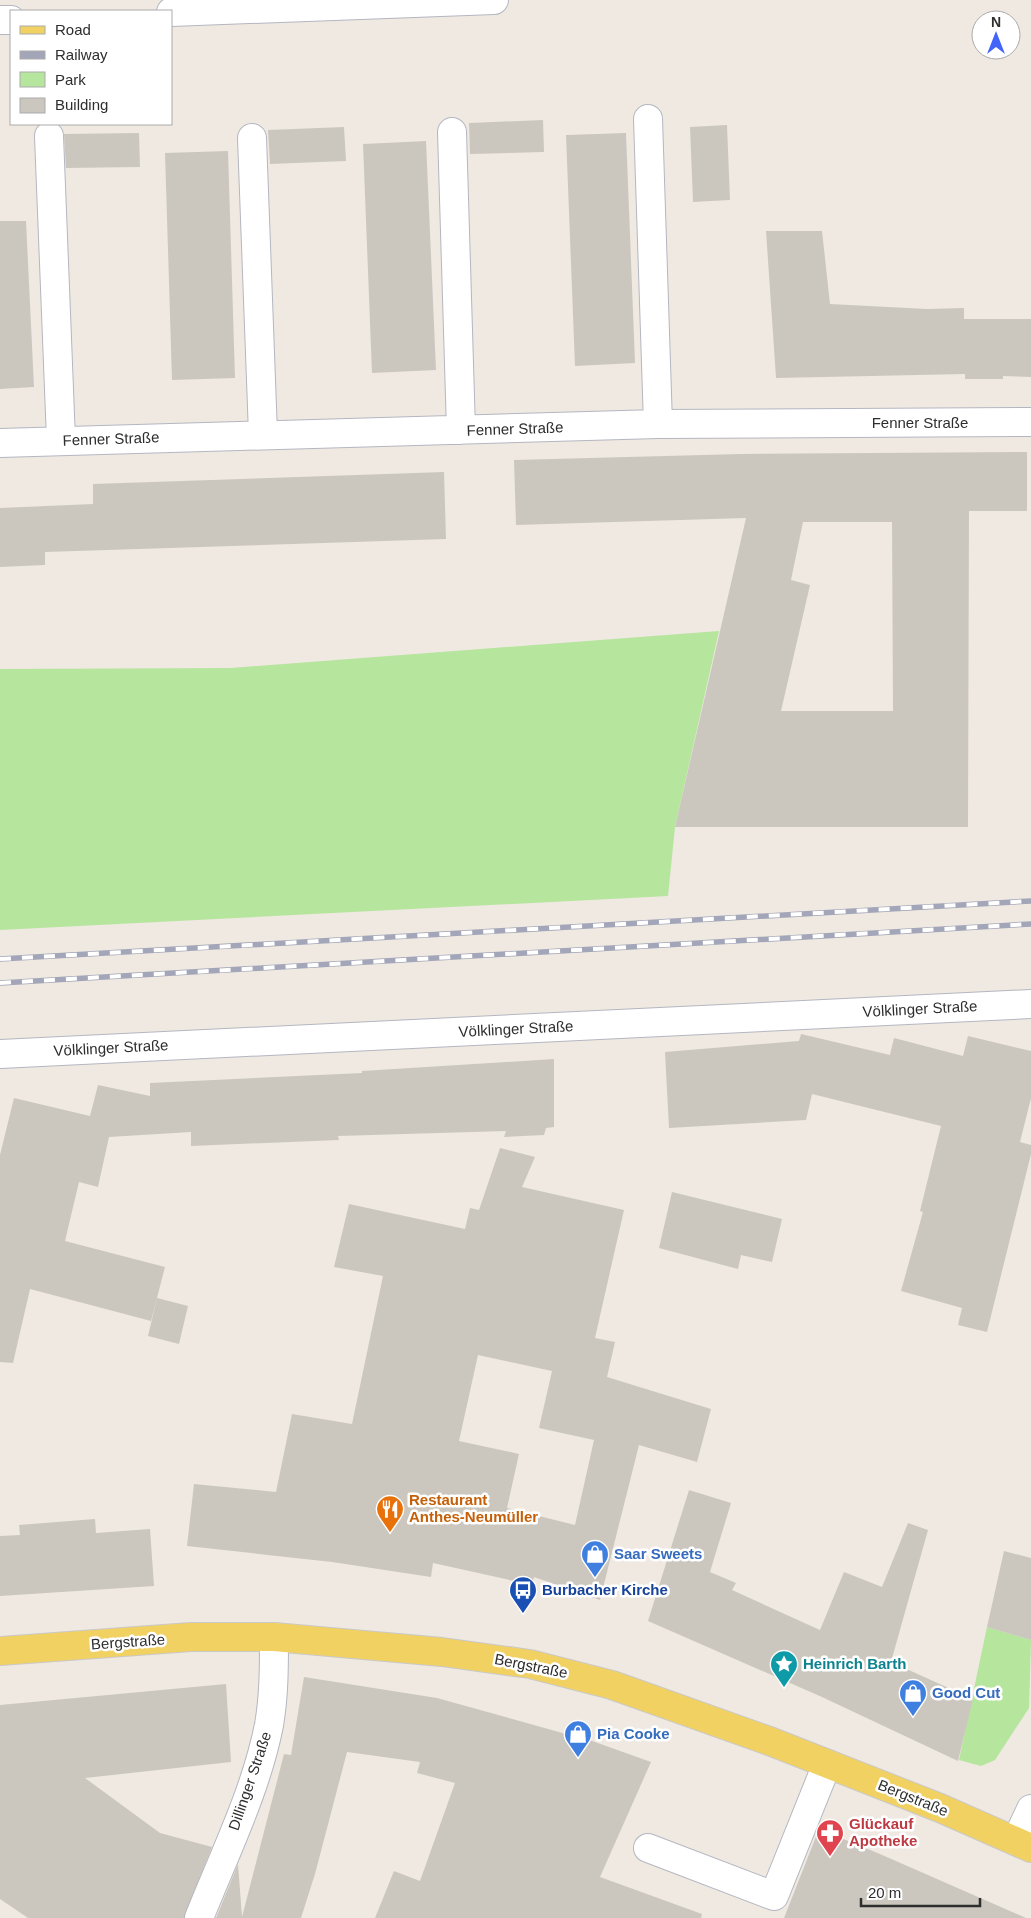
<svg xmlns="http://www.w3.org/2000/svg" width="1031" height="1918" font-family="Helvetica,sans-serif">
<rect width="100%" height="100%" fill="#efe9e1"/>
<!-- green -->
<path fill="#b6e59e" d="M719,631L675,827L668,896L0,930V669L231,668Z
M987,1627L1031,1640L1029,1708L995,1760L981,1766L959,1760Z"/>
<!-- building -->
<path fill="#cbc7bf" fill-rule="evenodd" d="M543,120L544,152L470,154L469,123Z
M727,125L730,200L693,202L690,127Z
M344,127L346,161L270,164L268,130Z
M139,133L140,167L66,168L64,134Z
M626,133L635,363L575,366L566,135Z
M426,141L436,370L372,373L363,144Z
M228,151L235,378L172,380L165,153Z
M0,221H26L34,387L0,389Z
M766,231H822L830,304L927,309L964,308V319H1031V377L1003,376V379H965V374L776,378Z
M1027,452V511H969L968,827H675L746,518L516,525L514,460L741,454ZM803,522H892L893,711H781L810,585L791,580Z
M444,472L446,539L45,552V565L0,567V508L93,504V484Z
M801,1034L890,1055L894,1038L963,1056L968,1036L1031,1051V1098L1020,1142L1031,1145V1154L987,1332L958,1325L962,1308L901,1291L923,1212L920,1211L941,1126L812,1094L806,1120L669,1128L665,1052L799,1041Z
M554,1059V1127L546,1128L544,1135L504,1137L506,1131L338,1136L339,1140L191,1146V1132L109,1137L98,1187L79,1182L65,1241L165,1267L151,1321L30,1289L13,1363L0,1362V1155L14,1098L90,1116L98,1085L150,1096V1083L362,1073V1071Z
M500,1148L535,1157L522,1187L624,1210L595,1338L615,1342L607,1377L711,1409L697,1462L639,1445L600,1600L534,1577L532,1585L433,1563L431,1577L332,1562L187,1546L194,1484L276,1492L292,1414L352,1424L383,1276L334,1267L349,1204L465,1229L470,1208L479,1210ZM478,1355L552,1371L539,1428L594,1440L575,1525L507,1508L519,1454L459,1441Z
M672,1192L782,1219L772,1262L741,1255L738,1269L659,1248Z
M157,1298L188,1306L179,1344L148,1336Z
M689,1490L731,1503L710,1572L736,1583L732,1590L820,1630L844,1572L882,1587L908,1523L928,1530L891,1662L973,1699L958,1761L822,1697L648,1621Z
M95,1519L96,1533L150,1529L154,1586L0,1596V1536L20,1535L19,1525Z
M1004,1551L1031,1558V1640L987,1627Z
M304,1677L437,1698L566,1734L567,1732L651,1762L600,1877L702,1914L701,1918H375L394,1871L420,1881L455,1783L417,1773L420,1762L347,1752L315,1874L301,1918H216L238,1864L242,1917L284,1754L291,1755Z
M226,1684L231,1762L85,1778L160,1833L212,1847L184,1918H28L0,1899V1705Z
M819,1829L880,1854L1026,1918H784Z"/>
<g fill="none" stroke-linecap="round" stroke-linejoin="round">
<!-- minor casing -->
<g stroke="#b4b7c1" stroke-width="30">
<path id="minor" d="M171,12L494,0
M0,20H11
M648,119L658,424
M452,132L461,430
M49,136L61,440
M252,138L263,434
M0,443L658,424L1031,422
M0,1054L1031,1004
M1016,1841L1031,1809
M648,1848L774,1896L827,1764
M199,1918C224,1855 256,1791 269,1725C274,1696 274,1667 274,1637"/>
</g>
<!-- major casing -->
<g stroke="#c9c9c9" stroke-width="30">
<path id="major" d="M0,1651L191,1637H274L442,1652L530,1664L612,1685L772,1742L940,1808L1031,1848"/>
</g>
<!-- minor -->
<use href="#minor" stroke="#fff" stroke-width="28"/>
<!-- major -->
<use href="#major" stroke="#f2d163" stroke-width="28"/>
<!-- rail casing -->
<g stroke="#a3a6b8" stroke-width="5.5">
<path id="rail" d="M0,959L1031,901
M0,983L1031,924"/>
</g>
<!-- rail -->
<use href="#rail" stroke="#fff" stroke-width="4" stroke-dasharray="11" stroke-linecap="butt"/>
</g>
<!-- icons -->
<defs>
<g id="restaurant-pin" transform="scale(1.4375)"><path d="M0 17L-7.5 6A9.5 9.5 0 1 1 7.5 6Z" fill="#e8710a" stroke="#fff"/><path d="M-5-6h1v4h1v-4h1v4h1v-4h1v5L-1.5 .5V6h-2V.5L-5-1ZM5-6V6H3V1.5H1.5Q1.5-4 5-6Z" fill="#fff"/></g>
<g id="shop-pin" transform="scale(1.4375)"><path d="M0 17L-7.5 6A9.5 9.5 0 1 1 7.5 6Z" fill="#3f7fe0" stroke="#fff"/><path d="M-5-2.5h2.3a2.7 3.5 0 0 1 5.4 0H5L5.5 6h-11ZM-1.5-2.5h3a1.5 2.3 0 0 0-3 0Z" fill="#fff"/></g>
<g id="bus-pin" transform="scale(1.4375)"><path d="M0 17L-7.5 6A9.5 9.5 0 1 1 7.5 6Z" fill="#1a4fb4" stroke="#fff"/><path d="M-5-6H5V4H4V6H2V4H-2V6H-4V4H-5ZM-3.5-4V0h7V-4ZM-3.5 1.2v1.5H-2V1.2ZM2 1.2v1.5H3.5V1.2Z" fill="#fff"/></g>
<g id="sight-pin" transform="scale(1.4375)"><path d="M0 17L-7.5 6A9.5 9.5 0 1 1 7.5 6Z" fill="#0f9aa8" stroke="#fff"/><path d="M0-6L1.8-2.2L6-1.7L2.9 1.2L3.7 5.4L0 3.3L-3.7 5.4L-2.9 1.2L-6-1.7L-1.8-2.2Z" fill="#fff"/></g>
<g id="pharmacy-pin" transform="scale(1.4375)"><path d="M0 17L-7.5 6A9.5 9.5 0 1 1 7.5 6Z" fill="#e0444e" stroke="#fff"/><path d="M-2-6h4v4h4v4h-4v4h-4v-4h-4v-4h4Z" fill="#fff"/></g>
</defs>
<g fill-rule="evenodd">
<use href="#restaurant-pin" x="390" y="1509"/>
<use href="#shop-pin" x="595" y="1554"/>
<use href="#bus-pin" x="523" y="1590"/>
<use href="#sight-pin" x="784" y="1664"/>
<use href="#shop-pin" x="913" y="1693"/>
<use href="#shop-pin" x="578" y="1734"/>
<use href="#pharmacy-pin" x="830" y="1833"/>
</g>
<g text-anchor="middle" stroke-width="5" stroke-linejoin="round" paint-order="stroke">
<!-- street labels -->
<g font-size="15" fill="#2e2e2e" stroke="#fff">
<text x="920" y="428">Fenner Straße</text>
<text transform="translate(515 429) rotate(-2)" y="5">Fenner Straße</text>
<text transform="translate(111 439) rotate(-2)" y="5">Fenner Straße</text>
<text transform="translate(920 1009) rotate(-3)" y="5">Völklinger Straße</text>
<text transform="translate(516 1029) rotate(-3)" y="5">Völklinger Straße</text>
<text transform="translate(111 1048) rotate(-3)" y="5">Völklinger Straße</text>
<text transform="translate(128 1642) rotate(-4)" y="5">Bergstraße</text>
<text transform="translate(531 1666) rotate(11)" y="5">Bergstraße</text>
<text transform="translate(250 1781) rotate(-71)" y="5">Dillinger Straße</text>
<text transform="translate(913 1798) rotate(22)" y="5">Bergstraße</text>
</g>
<!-- food labels -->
<g font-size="15" font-weight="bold" fill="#c56008" stroke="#fff" text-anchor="start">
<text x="409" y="1505">Restaurant<tspan x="409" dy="17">Anthes-Neumüller</tspan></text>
</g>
<!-- shop labels -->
<g font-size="15" font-weight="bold" fill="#366cbe" stroke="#fff" text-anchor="start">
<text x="614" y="1559">Saar Sweets</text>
<text x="932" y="1698">Good Cut</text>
<text x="597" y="1739">Pia Cooke</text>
</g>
<!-- transit labels -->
<g font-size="15" font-weight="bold" fill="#164399" stroke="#fff" text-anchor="start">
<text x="542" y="1595">Burbacher Kirche</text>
</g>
<!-- culture labels -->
<g font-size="15" font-weight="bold" fill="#0d838f" stroke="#fff" text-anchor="start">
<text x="803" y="1669">Heinrich Barth</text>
</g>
<!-- health labels -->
<g font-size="15" font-weight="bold" fill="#be3a42" stroke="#fff" text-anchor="start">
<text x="849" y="1829">Glückauf<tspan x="849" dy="17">Apotheke</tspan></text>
</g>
</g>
<!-- legend -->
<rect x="10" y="10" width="162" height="115" fill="#ffffff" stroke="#ababab"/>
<rect x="20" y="26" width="25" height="8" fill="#f2d163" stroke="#ababab"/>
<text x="55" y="35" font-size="15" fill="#2e2e2e">Road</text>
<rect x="20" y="51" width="25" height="8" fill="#a3a6b8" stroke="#ababab"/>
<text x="55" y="60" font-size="15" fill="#2e2e2e">Railway</text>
<rect x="20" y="72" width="25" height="15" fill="#b6e59e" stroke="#ababab"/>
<text x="55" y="85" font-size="15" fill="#2e2e2e">Park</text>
<rect x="20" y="98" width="25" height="15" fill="#cbc7bf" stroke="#ababab"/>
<text x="55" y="110" font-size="15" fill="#2e2e2e">Building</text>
<!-- north arrow -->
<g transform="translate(996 35)"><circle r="24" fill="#ffffff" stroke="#ababab"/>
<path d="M0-4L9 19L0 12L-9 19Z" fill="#4264fb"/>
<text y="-8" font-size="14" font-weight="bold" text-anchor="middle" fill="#2e2e2e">N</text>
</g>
<!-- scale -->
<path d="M861 1898v8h119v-8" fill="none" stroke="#2e2e2e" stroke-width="2.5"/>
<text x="868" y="1898" font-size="15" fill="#2e2e2e" stroke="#ffffff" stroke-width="4" paint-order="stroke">20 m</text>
</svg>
